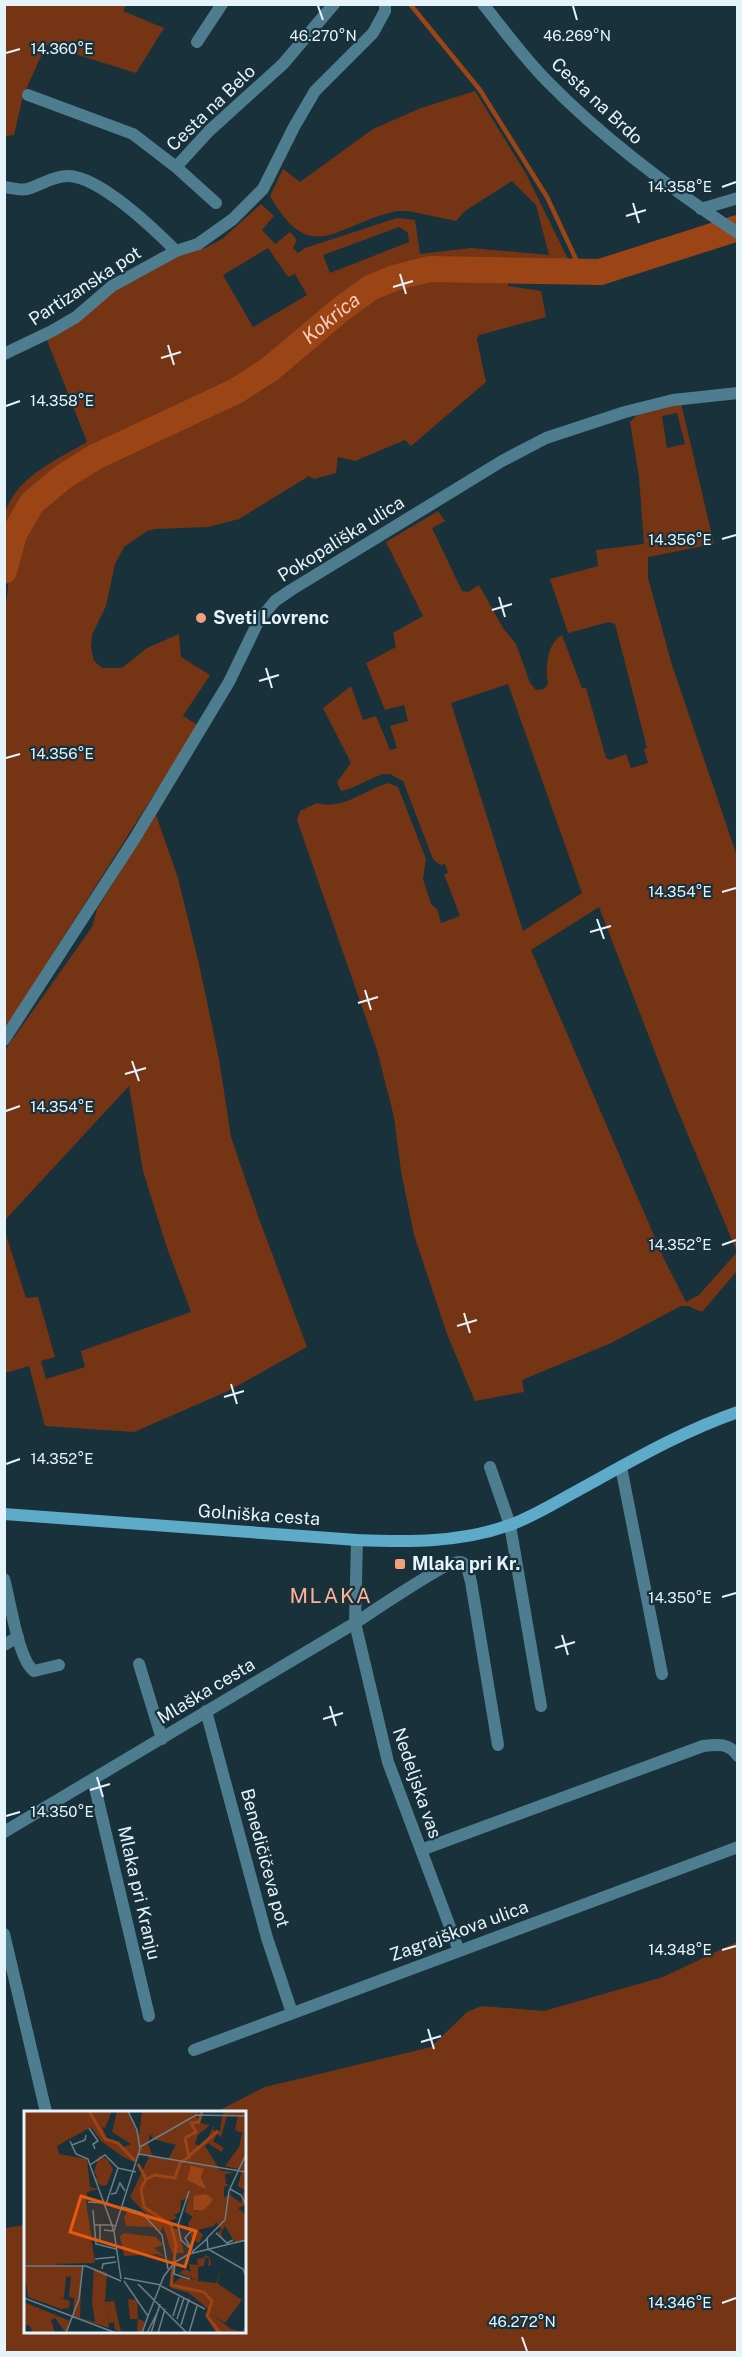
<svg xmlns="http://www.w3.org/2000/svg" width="742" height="2357" font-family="'Public Sans',sans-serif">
<rect width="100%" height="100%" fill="#18313b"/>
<!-- green -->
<path fill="#753515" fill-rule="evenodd" d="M5,5H126L123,11L164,28L136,73L46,45L23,96L14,135L5,136Z
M475,91L526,174L571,265C538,268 505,263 472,261C443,260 410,266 383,276C332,295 301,342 257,371C245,379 232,382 220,388C209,393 200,402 189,407C110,448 41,455 5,547C5,537 2,524 5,514C14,478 58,459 87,442L47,340L113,292L173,258L207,247L222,239L261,204L274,216L262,230L275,244L290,232L297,240L293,248L298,253L305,248L397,218L415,220L420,254L471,248L549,255L536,205L512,181L465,211L456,221L408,211H398C338,222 312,270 270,196L283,169L300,182L373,129L421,108ZM399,227L408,233L409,242L330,273L323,255ZM268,248L288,277L295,274L307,295L253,327L223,275Z
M465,273L508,281V286L541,291L546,317L479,335L477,340L486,382L411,446L405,440L355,461L338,457L336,473L314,479L309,476L239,519L208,527L155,529L147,531L124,547L115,564L106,606L92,635L91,648L94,661L102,668H122L147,648L179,634L181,657L210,675L183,716L198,725L5,1029L4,621C9,584 10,543 33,512C60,475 143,436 186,419C204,412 225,407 241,397C277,375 303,345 335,319C353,304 377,292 398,282C418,274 444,275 465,273Z
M681,403L714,544L648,557V578L672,665L738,859L737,1271L702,1312L688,1306H681L611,1343L522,1380L524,1392L475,1401L447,1334L414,1235L401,1171L394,1117L377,1050L297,820L300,811L317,803C342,811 364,790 388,783L398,787L426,859L423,879L431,904L437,909L441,923L460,916L444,874L448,873L445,864L440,865L433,859L403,781L390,774H382L349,789L341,791L337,782L351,763L323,708L351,686L363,720L376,716L390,750L397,748L390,726L408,721L404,705L385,710L366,663L396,647L393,633L423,616L386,542L438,511L445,521L432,528L462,591L468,592L479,585L503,628L516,644L530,683L536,690L544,689L548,683C545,668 547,643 562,635L582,688H586L606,758L610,760L626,754L631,768L648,763L644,749L647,748L615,624L609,622L568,633L550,579L598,566L596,550L644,544L639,477L630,422L638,414ZM677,413L685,444L667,448L662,416ZM508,684L582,893L523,931L451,703ZM599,907L673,1099L737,1252L699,1295L686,1302L665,1261L531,950Z
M156,815L178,878L199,964L219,1059L231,1137L258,1216L307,1347L228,1391L134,1432L45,1426L29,1366L5,1373V1232L26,1298L38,1297L55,1357L41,1361L46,1379L85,1367L81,1351L191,1312L166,1245L143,1171L129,1086L5,1220V1050L92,927L97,909Z
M737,1942V2352H5V2228L25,2225L26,2332H244V2112H216L265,2087L431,2047L467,2012L482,2006L544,2011L663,1977Z"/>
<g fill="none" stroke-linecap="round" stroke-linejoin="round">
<!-- stream -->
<path stroke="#9b4416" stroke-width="4.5" d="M410,4L480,90L547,197L582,272"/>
<!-- river -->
<path stroke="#9b4416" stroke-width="26" id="s1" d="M4,571L14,534L32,503L63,477L95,457L236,391L270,369L340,310L370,288L394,278L429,269L600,272L738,228"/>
<!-- minor -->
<path stroke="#4f7d90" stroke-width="12" d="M197,42L222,4
M28,95L133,134L176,167L209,131L283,64L334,4
M176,167L216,203
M4,187C12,188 21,191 27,189C41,185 53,176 67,176C98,175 154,229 176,251
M701,209L738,198
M4,354L52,331L76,317L112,286L176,251L198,244L233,219L263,189L294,127L315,91L373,33L385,11V4
M4,1040L135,838L229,682L259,620L275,601L291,590L502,461L546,438L625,412L673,400L738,393
M490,1467L510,1525L541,1706
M621,1467L662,1674
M4,1579C10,1599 18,1660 34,1671L59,1665
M4,1645L18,1637
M139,1664L162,1739
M206,1711L267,1938L292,2013
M93,1779L149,2016
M4,1832L355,1623L357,1540
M421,1850L703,1746C718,1744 729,1743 738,1756
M4,1934L46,2112
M459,1951L388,1762L355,1623C369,1614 451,1558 461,1562C468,1564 469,1576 471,1582L498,1745
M194,2050L738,1847"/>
<!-- tertiary -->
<path stroke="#4f7d90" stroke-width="12" d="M483,4C504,30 524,58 548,82C605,140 669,188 738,233"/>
<!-- secondary -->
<path stroke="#5eaac9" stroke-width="12" d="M4,1514L357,1540C408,1542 460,1543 510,1525C532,1517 553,1504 575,1492C628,1463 680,1432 738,1412"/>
</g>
<!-- ticks -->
<path fill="none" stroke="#e5f4fa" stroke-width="2" d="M318,6L323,20M573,6L577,20M6,53L20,49M722,187L736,182M633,203L639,223M626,216L646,210M400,274L406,294M393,287L413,281M168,345L174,365M161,358L181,352M6,406L20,401M722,539L736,535M499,597L505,617M492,610L512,604M266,668L272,688M259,681L279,675M6,758L20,754M722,892L736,888M597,919L604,939M590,932L611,926M365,990L371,1010M358,1003L378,997M132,1061L139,1081M125,1074L146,1068M6,1111L20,1106M722,1245L736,1240M464,1313L470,1333M457,1326L477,1320M231,1384L237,1404M224,1397L244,1391M6,1464L20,1459M722,1597L736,1593M562,1635L568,1655M555,1648L575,1642M330,1706L336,1726M323,1719L343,1713M97,1777L103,1797M90,1790L110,1784M6,1816L20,1812M722,1950L736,1946M428,2029L434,2049M421,2042L441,2036M722,2303L736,2298M522,2337L527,2351"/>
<!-- markers -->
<g fill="#f1a17e" stroke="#18313b" stroke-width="2">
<circle cx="201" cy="618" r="6"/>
<rect x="394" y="1558" width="12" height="12" rx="3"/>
</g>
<g text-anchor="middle" stroke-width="4.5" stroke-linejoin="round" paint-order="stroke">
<!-- street labels -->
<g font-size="18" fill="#e5f4fa" stroke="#18313b">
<text transform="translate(597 101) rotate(43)" y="6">Cesta na Brdo</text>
<text transform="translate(211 108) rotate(-44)" y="6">Cesta na Belo</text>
<text transform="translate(85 286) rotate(-33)" y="6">Partizanska pot</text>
<text transform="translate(341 539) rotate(-32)" y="6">Pokopališka ulica</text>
<text transform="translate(259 1515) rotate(4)" y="6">Golniška cesta</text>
<text transform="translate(206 1691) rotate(-31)" y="6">Mlaška cesta</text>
<text transform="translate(417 1783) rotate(71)" y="6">Nedeljska vas</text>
<text transform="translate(265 1858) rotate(75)" y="6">Benedičičeva pot</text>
<text transform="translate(139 1893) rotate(77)" y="6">Mlaka pri Kranju</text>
<text transform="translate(459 1931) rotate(-20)" y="6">Zagrajškova ulica</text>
</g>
<!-- poi labels -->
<g font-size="18" font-weight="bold" fill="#e5f4fa" stroke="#18313b" text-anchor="start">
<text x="213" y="624">Sveti Lovrenc</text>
<text x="412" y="1570">Mlaka pri Kr.</text>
</g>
<!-- water labels -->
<g font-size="20" font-style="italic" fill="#fdcbb6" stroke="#18313b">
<text dy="7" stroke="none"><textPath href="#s1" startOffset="428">Kokrica</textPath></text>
</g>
<!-- quarter labels -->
<g font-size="21" letter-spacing="1.5" fill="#feb291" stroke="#18313b">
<text x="331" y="1603">MLAKA</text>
</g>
</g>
<!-- overview -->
<g transform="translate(24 2111)">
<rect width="222" height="222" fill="#18313b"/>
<path d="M0,0H88L81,17L78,16L84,29L100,36L107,33L88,21L93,0H104L115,25L118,0H178L172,4L176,12L186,14L174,24L171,33L175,35L183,29L189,16L186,15L190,16L189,19L196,20L199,0H222V94L214,97L222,104V131H211L201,115L197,122L200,130L192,122L198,119L192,111L190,115L174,119L179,124L175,132L168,128L164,112L169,106L161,101L164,88L157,89L156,101L150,104L153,107L143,111L149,118H154L160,142H148L139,115L136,121L130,116L102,115L100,106L105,98L123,104L106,86L126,44L117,43L111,51L101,47L78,31L67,16L33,35L35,43L63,48L66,76L75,78L63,81L62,91L71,152L26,153L58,155L56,207L71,211L68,191L70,157L83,162L81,191L90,190L97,221L91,219L90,211L85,212L83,192L85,217L49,205L50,187L45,186L47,165L42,166L40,187H36L46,190L45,197L37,198L4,186L0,156L11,153L0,155ZM214,4L211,19L218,22L215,36L201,55L218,59L214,75L220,79L217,92L205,83L200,87V76L206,74L202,73L201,63L211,62L196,59L181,35L184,32L197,41L200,37L189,30L193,23L197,26L203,5ZM126,22L129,28L152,34L144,48L128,44L124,33ZM168,54L180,59L177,67L183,79L164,67ZM178,84L189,88L178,100H171L170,85ZM75,45L83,48L89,58L83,74L77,75L70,67L74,66L70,61ZM100,122L132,126L139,134L130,137L142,147L134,143L100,145L96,125ZM179,140L180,146L182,144L186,147L187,154L184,155L185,147H181L180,155L174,156V170L192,172L198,157L193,172L218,189L201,212L187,203L207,218L218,221L222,215V221L220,220L219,222H192L182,205L184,198L165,182L147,177L148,166L150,172L157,166L172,169L155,162L161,158L167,161L165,153L174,154L173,148L180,147ZM104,188L113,189L114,208L121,211L117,222H113L114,208H106ZM0,191L46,210L42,222L31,207L27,209L31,222H9L6,215L0,213Z" fill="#753515" fill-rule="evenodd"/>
<path d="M167,54L180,58L177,67L183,79L163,69ZM182,83L189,88L186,93L178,100L169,99L170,85Z" fill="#9b4416"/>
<path fill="none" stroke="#9b4416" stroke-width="3" d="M65,0L81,28L94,32L111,50M166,44L194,20M114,53L122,68L131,64L151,67L156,52L165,46L161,27L172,21L167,12L175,11L178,0M122,68L117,78L120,96L147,114L152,134L147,174L180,181L188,190L183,205L196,222"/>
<path fill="none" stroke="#6a7f87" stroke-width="1.5" d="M65,17L74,30L69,33L71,38M46,30L52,43L64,48L66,54M48,34L61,29L62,24M116,36L172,4L222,5M115,43L222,61M206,78L217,84L222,94M165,80L154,114L157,129L168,139M87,83L92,82L96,72L101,80M64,91L82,92M82,93L94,57M99,96L118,102L138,124L144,158M69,99L72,133L92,138M70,114H88L89,120L80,119M92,115L88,114L66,54L81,44L94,57L112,61M167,120L161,127L168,139M192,122L203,132L209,129M71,129H76V113M184,138L183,127L201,109L205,80L222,43M184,138L219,158L222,165M168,141L184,127M71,148L91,146M151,151L150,163L166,168M0,155H62L97,170M78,158L79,153L92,151M100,167L137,174M97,168L90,120L116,38L113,19L104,0M100,170L124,205L118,222M114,173L163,222M137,175L181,198M0,187L92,222M124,205L140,165L151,151L165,143L222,129M149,205L155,186M153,208L160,187M157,214L165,188M42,222L55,188L59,154M123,222L135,198M127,222L136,193M134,222L141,198M165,222L173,195"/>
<path fill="#e8590c" fill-opacity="0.15" stroke="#e8590c" stroke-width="3" d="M57,85L172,120L161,156L46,121Z"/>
<rect width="222" height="222" fill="none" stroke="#e5f4fa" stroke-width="3"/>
</g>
<g font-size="15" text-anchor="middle" fill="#e5f4fa" stroke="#18313b" stroke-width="4.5" stroke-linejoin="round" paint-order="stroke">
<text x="323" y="41">46.270°N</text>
<text x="577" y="41">46.269°N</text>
<text x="62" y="54">14.360°E</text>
<text x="680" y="192">14.358°E</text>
<text x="62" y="406">14.358°E</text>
<text x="680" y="545">14.356°E</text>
<text x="62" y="759">14.356°E</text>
<text x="680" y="897">14.354°E</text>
<text x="62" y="1112">14.354°E</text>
<text x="680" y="1250">14.352°E</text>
<text x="62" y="1464">14.352°E</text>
<text x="680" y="1603">14.350°E</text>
<text x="62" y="1817">14.350°E</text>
<text x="680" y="1955">14.348°E</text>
<text x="680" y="2308">14.346°E</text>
<text x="522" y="2327">46.272°N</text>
</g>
<!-- border -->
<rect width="742" height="2357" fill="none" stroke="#e5f4fa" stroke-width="12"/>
</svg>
